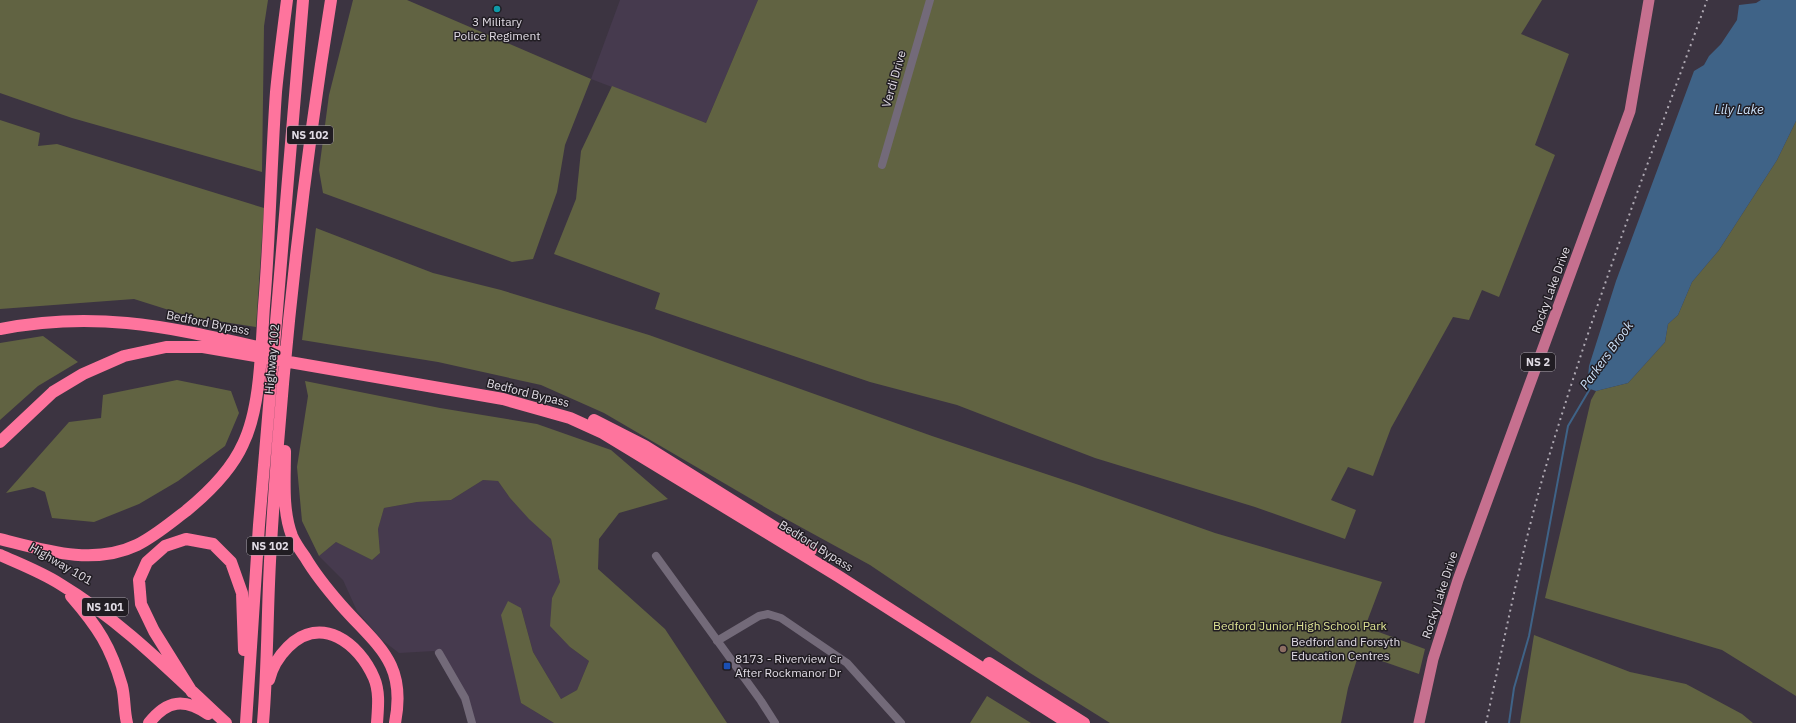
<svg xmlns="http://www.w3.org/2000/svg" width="1796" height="723" font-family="'IBM Plex Sans',sans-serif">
<rect width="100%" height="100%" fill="#3c3441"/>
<!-- built -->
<path fill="#463a4e" d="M620,0H758L706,123L591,79Z
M483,480L498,481L510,498L529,518L551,539L560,582L552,598L570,647L589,661L577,690L561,699L533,652L521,608L515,672L521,703L554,723H469L464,706L434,651L399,653L382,640L357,611L343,580L319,556L336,542L372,560L380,553L378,529L384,508L417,502L451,500Z"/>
<!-- green -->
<path fill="#616342" d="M0,0H268L264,26L262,172L72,118L0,93Z
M353,0H407L591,79L565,145L557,192L533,259L512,262L323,193L319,170L329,95Z
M758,0H1542L1521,34L1569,54L1535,145L1555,155L1499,297L1482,290L1469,320L1453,317L1391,428L1373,476L1348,467L1331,500L1356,510L1345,539L1255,507L1095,458L957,405L870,382L655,309L660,293L554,254L576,199L581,151L612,86L706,123Z
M0,120L40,133L38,146L57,144L264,208L256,327L191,317L134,299L0,309Z
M1796,121V696L1722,650L1545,598L1591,400L1596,391L1628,383L1665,342L1668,324L1678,315L1692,282L1719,250L1777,160Z
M316,228L433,273L501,290L649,335L932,436L1079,485L1215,533L1382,582L1365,627L1425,649L1419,674L1359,653L1348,688L1341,723H1110L1030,673L870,565L775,513L604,413L541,385L438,362L302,340Z
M43,336L78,362L38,386L0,420V343Z
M177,380L231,391L239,413L225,446L178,481L139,504L94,522L52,518L45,492L33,487L6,493L69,422L101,418L103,395Z
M305,381L440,408L537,424L611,450L668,499L619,513L599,539L598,569L665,629L727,723H554L521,703L501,615L508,601L521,608L533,652L561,699L577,690L589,661L570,647L550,626L552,598L560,582L551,539L529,519L510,498L498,481L483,480L451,500L417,502L384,508L378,529L380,553L372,560L336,542L319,556L302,521L297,467L308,396Z
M1534,635L1630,672L1686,684L1742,714L1753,723H1520Z
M987,696L1031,723H970Z"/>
<!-- water -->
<path fill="#3f6387" d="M1761,0H1796V121L1777,160L1719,250L1692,282L1678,315L1668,324L1665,342L1628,383L1596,391L1587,388L1589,366L1616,281L1694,71L1704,65L1709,56L1721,44L1737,20L1739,5L1756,3Z"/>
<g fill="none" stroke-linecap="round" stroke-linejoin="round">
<!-- stream -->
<path stroke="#3f6387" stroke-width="2" d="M1509,723L1514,688L1529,636L1568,426L1591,387"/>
<!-- minor -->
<path stroke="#736a79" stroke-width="8" d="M882,165L930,0
M656,556L761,701L775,723
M717,641L759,616L768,614L781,618L847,663L901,723
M439,653L465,698L472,723"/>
<!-- primary -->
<path stroke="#c6708f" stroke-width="11" d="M1419,723L1433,659L1458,580L1630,111L1649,0"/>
<!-- motorway -->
<path stroke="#fe749d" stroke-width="12" d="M0,329C41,321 86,319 127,323C180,328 233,342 285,353
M594,420L645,446L811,550
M0,442L53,392L83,374L124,356L166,347H203L503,399L570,418L603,433L838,576L1068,723
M285,451C285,479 282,510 292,536C295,543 300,550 305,557C315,574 328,590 341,605C377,646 407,662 395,723
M0,539C44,550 93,566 137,545C155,536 170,523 186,511C208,493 231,471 243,444C261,407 261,348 264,306C270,235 271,163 276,92C279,61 283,31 287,0
M0,555C20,564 41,572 60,584C123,622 173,674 226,723
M71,596C98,627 111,647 122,686C125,698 124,711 127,723
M989,663L1084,723
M269,680C272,667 279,656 288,647C321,614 359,643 374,678C380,692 378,708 377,723
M192,692L154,631L141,604L139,580L147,562L165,546L186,539L213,544L231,562L242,593L244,650
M149,723C167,700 184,698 208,714
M246,723L259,525L303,0
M263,723C268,664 267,604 271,544C282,362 302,180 331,0"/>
<!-- rail -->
<path stroke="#afa9b3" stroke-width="2" stroke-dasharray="2 4" stroke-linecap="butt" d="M1486,723C1506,633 1523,541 1550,453C1596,300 1653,150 1707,0"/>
</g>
<!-- markers -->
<circle fill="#0f9aa8" stroke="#211d23" stroke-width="1.5" cx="497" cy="9" r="4"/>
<circle fill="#8d6e63" stroke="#211d23" stroke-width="1.5" cx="1283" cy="649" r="4"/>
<rect fill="#1a4fb4" stroke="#211d23" stroke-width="1.5" x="723" y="662" width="8" height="8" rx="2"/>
<g text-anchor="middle" stroke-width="3" stroke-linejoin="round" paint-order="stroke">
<!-- shield labels -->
<g fill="#211d23" stroke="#a7a2aa" stroke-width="1">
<rect x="287" y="126" width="46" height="18" rx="3"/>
<rect x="1521" y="353" width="34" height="18" rx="3"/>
<rect x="247" y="537" width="46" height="18" rx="3"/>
<rect x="82" y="598" width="46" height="18" rx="3"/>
</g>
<g font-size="11" font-weight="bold" fill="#e0dbe4">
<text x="310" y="139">NS 102</text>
<text x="1538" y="366">NS 2</text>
<text x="270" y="550">NS 102</text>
<text x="105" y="611">NS 101</text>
</g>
<!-- poi labels -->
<g font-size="12" fill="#e0dbe4" stroke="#211d23" text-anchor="start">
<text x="497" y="26" text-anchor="middle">3 Military<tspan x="497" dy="14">Police Regiment</tspan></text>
<text x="1291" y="646">Bedford and Forsyth<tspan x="1291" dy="14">Education Centres</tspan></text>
<text x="735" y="663">8173 - Riverview Cr<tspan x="735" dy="14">After Rockmanor Dr</tspan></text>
</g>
<!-- street labels -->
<g font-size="12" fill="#e0dbe4" stroke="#211d23">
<text transform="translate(894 79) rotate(-74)" y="4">Verdi Drive</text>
<text transform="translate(1551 290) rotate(-70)" y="4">Rocky Lake Drive</text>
<text transform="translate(208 323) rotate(11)" y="4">Bedford Bypass</text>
<text transform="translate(272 359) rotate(-85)" y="4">Highway 102</text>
<text transform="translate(528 393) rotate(14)" y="4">Bedford Bypass</text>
<text transform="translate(816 546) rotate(32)" y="4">Bedford Bypass</text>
<text transform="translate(61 564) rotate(30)" y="4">Highway 101</text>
<text transform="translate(1440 595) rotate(-72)" y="4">Rocky Lake Drive</text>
</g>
<!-- park labels -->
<g font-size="12" fill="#dee394" stroke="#211d23">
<text x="1300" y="630">Bedford Junior High School Park</text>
</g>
<!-- water labels -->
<g font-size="13" font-style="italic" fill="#cbe1f9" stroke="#211d23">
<text x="1739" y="114">Lily Lake</text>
<text transform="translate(1606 355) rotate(-54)" y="5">Parkers Brook</text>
</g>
</g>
</svg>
